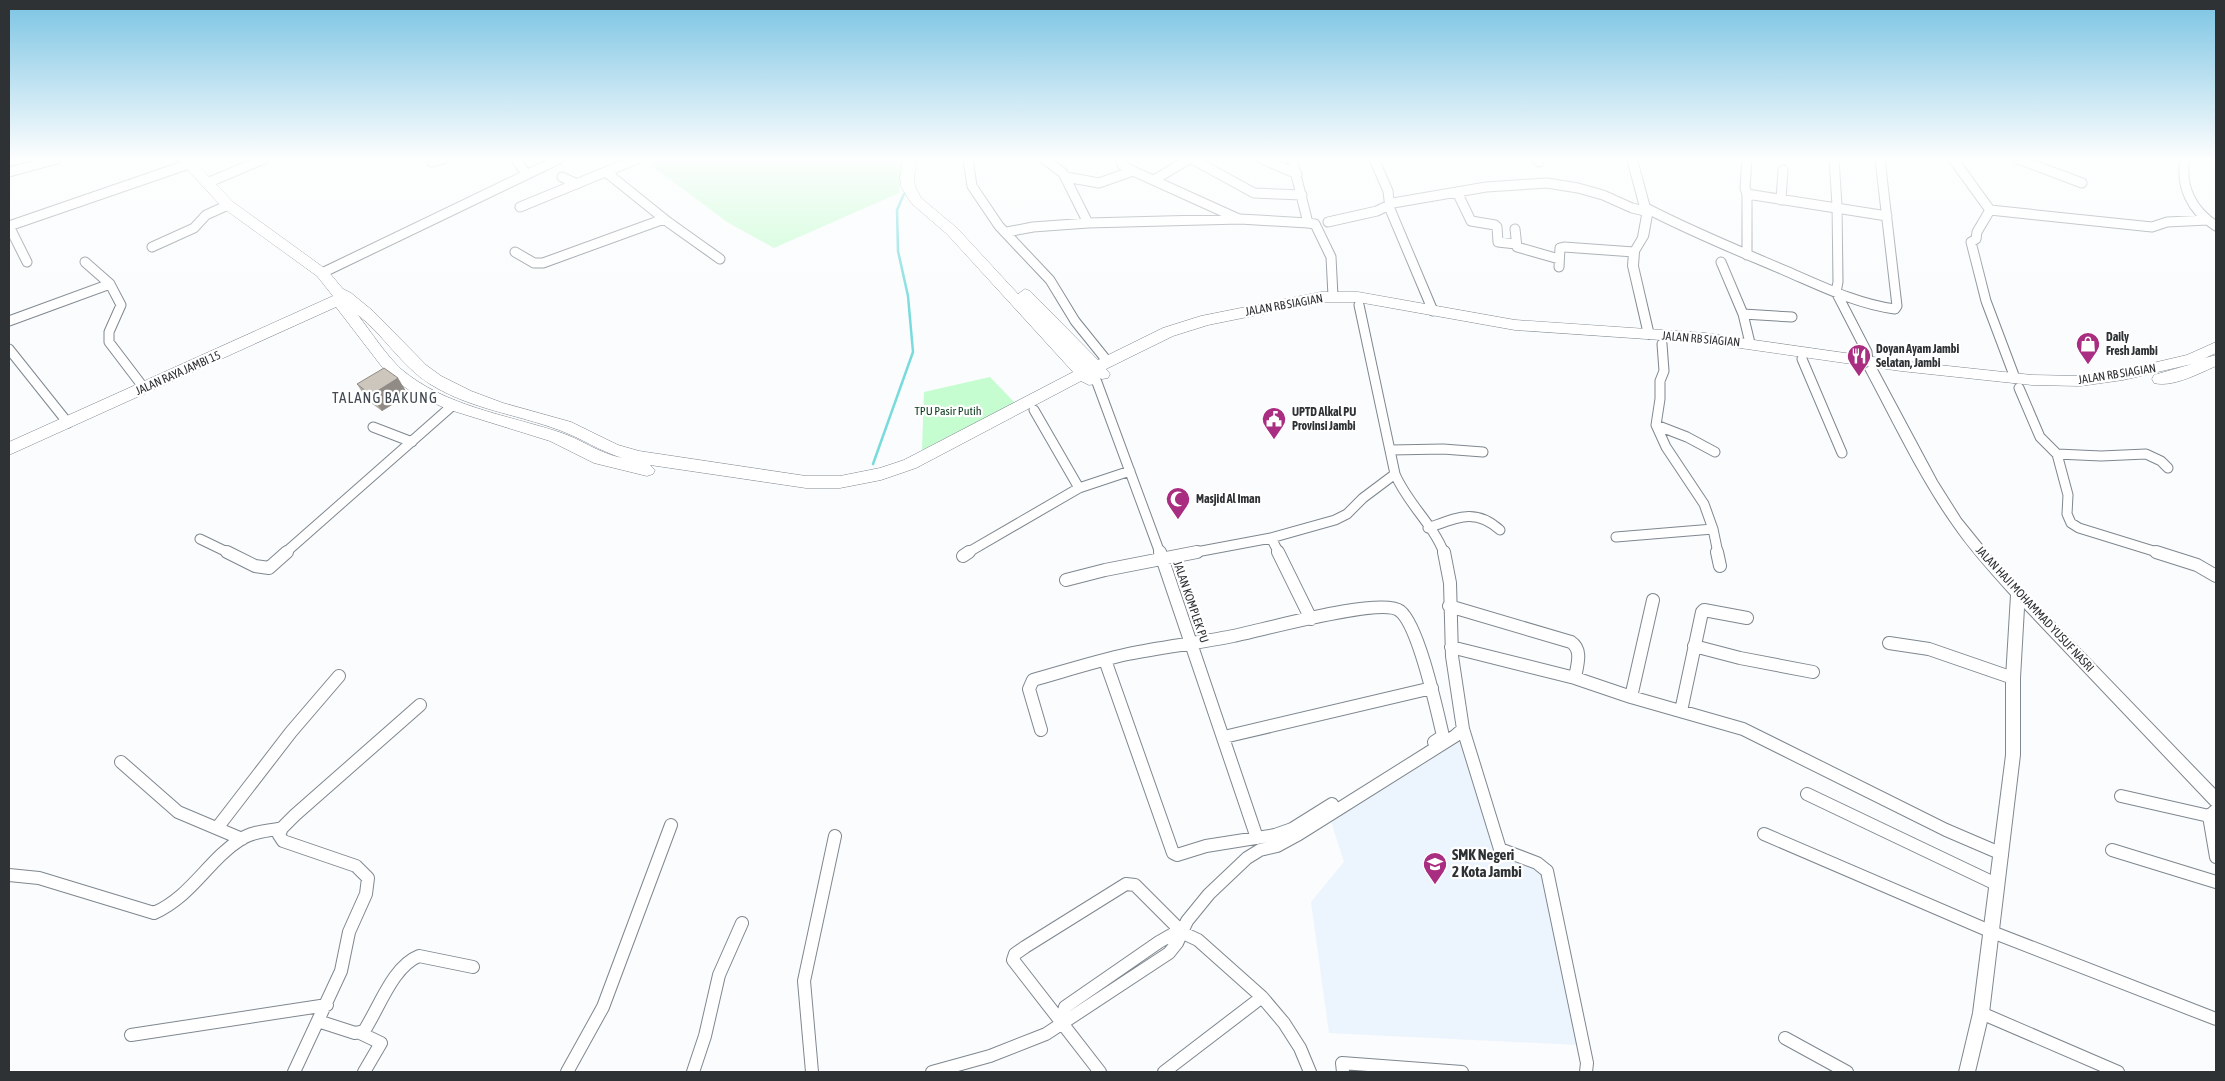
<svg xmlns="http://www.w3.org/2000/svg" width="2225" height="1081" font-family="'Asap Condensed',sans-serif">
<rect width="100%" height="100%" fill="#fafcfd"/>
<!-- built -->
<path fill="#ecf4fd" d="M1461,741L1498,857L1541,869L1580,1045L1329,1033L1311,902L1344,862L1331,821Z"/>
<!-- green -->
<path fill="#c5fcd0" d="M667,159H902L899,193L774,248L727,222L651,165Z
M990,377L1015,403L922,450L924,392Z"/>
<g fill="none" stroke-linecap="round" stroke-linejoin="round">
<!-- stream -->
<path stroke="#79dbdc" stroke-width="2.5" d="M873,464L913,352L908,296L898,251L897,210L904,194"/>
<!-- minor-far1 casing -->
<g stroke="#7f878f" stroke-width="11">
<path id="minor-far1" d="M516,159L526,174
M968,159L972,186L999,226L1050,280L1075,321L1108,362
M1044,159L1063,173L1088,223
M1121,159L1122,165L1133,171L1239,219
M1192,159L1254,193L1302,195
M1262,159L1297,174
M1374,159L1388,191L1390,209L1433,311
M1537,159L1539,162
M1747,159L1745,188L1747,194L1887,216
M1834,159L1837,205L1838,282L1836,292L1867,352L1868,361
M1953,159L1990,210
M2018,159L2082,183
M2185,159C2180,187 2192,211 2216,226
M432,162L443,159
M9,172L57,159
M606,172L668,222L720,259
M562,177L577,184
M1066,177L1099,183L1133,171
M1154,180L1189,159
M207,183L264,159
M1457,192L1471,221L1495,225L1497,227L1498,242L1516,244
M1747,194V255
M1781,200L1783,170
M520,207L637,159
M1646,208C1692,232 1739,251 1786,271C1821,286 1857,304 1895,309L1897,306L1880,159
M1990,210L2152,227L2167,222L2207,220
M1990,210L1977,232L1976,239L1971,242L1986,301L2015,378
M1328,222L1377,211L1393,203L1486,187L1547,183L1578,188L1603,195L1632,208L1645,211
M1308,223L1315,224L1331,257L1333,296
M9,226L189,164
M9,226L27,262
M1515,229L1517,247L1559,259
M1007,232L1033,227L1088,223L1240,219L1308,223L1292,159
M152,247L194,228L206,215L228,205
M515,252L534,263H543L664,219
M85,262L110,284L121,305L109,332V342L144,388
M1721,262L1743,314L1750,343
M1559,267L1560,248L1564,247L1634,252
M322,273L559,159
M1359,305L1395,474C1407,503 1433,524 1444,553
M1743,314L1792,317
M9,321L110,284
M1662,344L1664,371L1660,381V399L1656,425L1666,447L1704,504L1713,529L1718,553
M9,349L68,423
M1802,359L1842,453
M1095,377L1160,553
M2019,388L2040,437L2057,454L2068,495L2067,514L2071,523L2079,528L2160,553
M1034,410L1079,488
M1656,425L1687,437L1715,452
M373,427L412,442
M1391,450L1443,449L1483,452
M2057,454L2101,456L2146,454L2161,461L2168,468
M1428,528C1456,518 1475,507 1500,530
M1616,537L1713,529
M1271,538L1279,553
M200,539L229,553
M285,553L453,405
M967,553L1079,488L1130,471
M1191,553L1271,538L1335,520L1347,514L1363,498L1395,474"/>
</g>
<!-- minor casing -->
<g stroke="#7f878f" stroke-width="14">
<path id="minor" d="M227,552L255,566L269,568L287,552
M1160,552L1257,838
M1278,552L1311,619
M1717,552L1720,566
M2156,552L2197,565L2216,576
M963,556L969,552
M1066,580L1105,570L1197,552
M1449,606L1571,642C1583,650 1577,665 1575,678
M1889,643L1929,649L2013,678
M1694,646L1740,658L1813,672
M1451,647L1575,678L1631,697L1743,729L1946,830L2002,854
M1105,660L1173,853L1177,855L1206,846L1275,835L1292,829L1332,804
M1631,697L1653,600
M1681,711L1702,612L1704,610L1747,618
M1463,729L1500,849L1537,863L1547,871L1587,1063L1586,1072
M1041,730L1029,689L1033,680C1065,671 1096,661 1128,654C1163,647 1198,643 1233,636C1260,631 1382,596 1400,611C1419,626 1437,711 1443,736L1434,742
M1224,737L1432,688
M121,762L178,812L242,839
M1807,794L1998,885
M2121,796L2209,816
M2216,810L2209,816L2216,857
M217,828L291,732L339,676
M1764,834L1992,932L2216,1019
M2112,850L2216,882
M9,875L39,878L154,913C192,896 208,860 241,839C253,831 269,831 282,828
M1981,1013L2118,1072
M318,1021L355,1033L364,1031C379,1008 393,966 419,956L473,967
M1061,1023L1065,1007L1159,942L1173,934L1183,933
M360,1033L381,1043L364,1072
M131,1035L327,1005
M1785,1038L1847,1072
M294,1072L341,971L349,932L366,894L368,878L356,866L283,841L279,835L282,828L295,815L420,705
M567,1072L603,1007L671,825
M693,1072L705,1036L719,975L742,923
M812,1072L804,981L835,836
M932,1072L990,1056L1046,1034L1169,953L1177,943L1187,921L1209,894L1247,858L1260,850L1277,846L1299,834L1455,736L1463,729L1452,656L1450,583L1444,552
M1100,1072L1013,960L1015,954L1025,947L1126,884L1135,885L1183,933L1198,940L1262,997L1284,1023L1300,1048L1310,1072
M1164,1072L1262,997
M1343,1072L1342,1063L1462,1072"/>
</g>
<!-- tertiary casing -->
<g stroke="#7f878f" stroke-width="2">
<path id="tertiary" d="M1627,159H1637L1652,215L1648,237L1639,252L1638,266L1654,335L1649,339L1644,335L1628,266L1629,252L1638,237L1642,215Z
M1871,365L1877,369L1937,481L1961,519L1995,561L2216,790V807L2211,805L2024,608L2020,678V755L1989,1013L1975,1072H1959L1973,1013L2006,755V678L2011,595C1991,573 1970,550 1953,525C1919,477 1893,421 1865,369Z"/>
</g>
<!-- trunk casing -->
<g stroke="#7f878f" stroke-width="1">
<path id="trunk" d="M178,159H192L233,202L327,270L343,289L351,293L373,311L426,365L441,376L471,391L503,403L571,422L618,445L639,451L806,476H840L880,468L904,460L1073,372L947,234L911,203L901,186L900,178L903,159H917L914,178L915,186L921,198L957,228L1018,294L1025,289L1030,291L1098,360L1163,328L1201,316L1321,292H1358L1515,320L1705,333L1901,361L2032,375L2080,376L2123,370L2187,355L2216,342V353L2205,358L2216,355V366C2200,373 2172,388 2154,383L2152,379L2154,375L2192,364L2123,380L2080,386L2032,385L1901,371L1705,343L1515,330L1358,302H1321L1208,325L1173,336L1106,369L1110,374L1108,378L1102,379L1094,375L1097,380L1095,384L1089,385L1081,381L916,468L881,480L840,488H806L650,465L655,470L653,474L647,476L594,463L550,441L447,409L416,395L389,376L336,307L9,455V442L333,296L317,276L223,208ZM358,315C384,335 402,367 430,384C470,409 516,414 559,430C581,438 600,451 622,458C598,453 581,439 559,432C507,415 444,406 401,369C386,355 371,332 358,315Z"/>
</g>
<!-- minor-far1 -->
<use href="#minor-far1" stroke="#fff" stroke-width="9"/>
<!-- minor -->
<use href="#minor" stroke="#fff" stroke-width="12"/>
<!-- tertiary -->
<use href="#tertiary" fill="#fff" fill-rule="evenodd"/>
<!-- trunk -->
<use href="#trunk" fill="#fff" fill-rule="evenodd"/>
</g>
<!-- wall -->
<path fill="#b0aaa3" d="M398,378L408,395L382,411L367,400L357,384Z"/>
<!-- shaded-wall -->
<path fill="#908b84" d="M398,378L408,395L382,411L371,395Z"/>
<!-- building -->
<path fill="#cdc6bd" stroke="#908b84" d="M384,368L398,378L371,395L357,384Z"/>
<!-- sky -->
<linearGradient id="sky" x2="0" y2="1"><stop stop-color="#7bc4e3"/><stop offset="0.51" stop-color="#fdfefe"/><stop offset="1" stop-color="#fdfefe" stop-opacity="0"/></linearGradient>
<rect width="2225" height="310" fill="url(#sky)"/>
<!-- icons -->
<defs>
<g id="shop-pin" transform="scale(1.25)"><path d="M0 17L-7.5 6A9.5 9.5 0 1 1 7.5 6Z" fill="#a92d80" stroke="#fff"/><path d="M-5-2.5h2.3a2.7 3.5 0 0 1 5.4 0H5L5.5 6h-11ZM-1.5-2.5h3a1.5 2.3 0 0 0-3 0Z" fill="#fff"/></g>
<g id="restaurant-pin" transform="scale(1.25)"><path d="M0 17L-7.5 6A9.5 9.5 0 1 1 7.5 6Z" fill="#a92d80" stroke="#fff"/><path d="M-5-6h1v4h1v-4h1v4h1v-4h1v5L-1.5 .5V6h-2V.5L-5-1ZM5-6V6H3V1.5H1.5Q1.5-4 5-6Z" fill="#fff"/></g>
<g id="civic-pin" transform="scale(1.25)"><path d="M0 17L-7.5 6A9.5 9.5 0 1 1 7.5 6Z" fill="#a92d80" stroke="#fff"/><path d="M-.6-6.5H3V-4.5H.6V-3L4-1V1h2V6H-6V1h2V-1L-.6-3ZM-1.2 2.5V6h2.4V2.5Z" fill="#fff"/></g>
<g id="mosque-pin" transform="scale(1.25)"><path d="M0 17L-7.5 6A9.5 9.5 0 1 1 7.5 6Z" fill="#a92d80" stroke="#fff"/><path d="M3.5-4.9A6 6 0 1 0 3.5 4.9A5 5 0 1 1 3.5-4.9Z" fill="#fff"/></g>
<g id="school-pin" transform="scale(1.25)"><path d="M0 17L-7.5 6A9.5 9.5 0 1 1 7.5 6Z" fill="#a92d80" stroke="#fff"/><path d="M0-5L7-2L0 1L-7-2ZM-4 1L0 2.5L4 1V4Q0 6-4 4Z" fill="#fff"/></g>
</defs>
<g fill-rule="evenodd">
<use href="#shop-pin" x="2088" y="344"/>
<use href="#restaurant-pin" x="1859" y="356"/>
<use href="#civic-pin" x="1274" y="419"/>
<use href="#mosque-pin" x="1178" y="499"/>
<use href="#school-pin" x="1435" y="864"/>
</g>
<g text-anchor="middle" stroke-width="4.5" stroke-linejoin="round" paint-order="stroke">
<!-- street labels -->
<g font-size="12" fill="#2f3235" stroke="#fff">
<text transform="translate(1284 305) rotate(-10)" y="4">JALAN RB SIAGIAN</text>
<text transform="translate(1701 339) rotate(5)" y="4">JALAN RB SIAGIAN</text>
<text transform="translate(178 373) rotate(-24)" y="4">JALAN RAYA JAMBI 15</text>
<text transform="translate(2117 374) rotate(-9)" y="4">JALAN RB SIAGIAN</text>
<text transform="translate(1191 602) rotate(71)" y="4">JALAN KOMPLEK PU</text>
<text transform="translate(2035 609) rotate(47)" y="4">JALAN HAJI MOHAMMAD YUSUF NASRI</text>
</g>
<!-- poi labels -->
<g font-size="12" font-weight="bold" fill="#2f3235" stroke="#fff" text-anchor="start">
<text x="2106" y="341">Daily<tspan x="2106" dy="14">Fresh Jambi</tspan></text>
<text x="1876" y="353">Doyan Ayam Jambi<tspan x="1876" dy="14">Selatan, Jambi</tspan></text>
<text x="1292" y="416">UPTD Alkal PU<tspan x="1292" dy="14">Provinsi Jambi</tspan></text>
<text x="1196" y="503">Masjid Al Iman</text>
</g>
<!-- park labels -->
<g font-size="12" fill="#0b3a1b" stroke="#fff">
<text x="948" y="415">TPU Pasir Putih</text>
</g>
<!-- quarter labels -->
<g font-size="15" letter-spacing="1" fill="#434a51" stroke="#fff">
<text x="385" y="403">TALANG BAKUNG</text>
</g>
<!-- near-poi labels -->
<g font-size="15" font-weight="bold" fill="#2f3235" stroke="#fff" text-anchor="start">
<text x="1452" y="860">SMK Negeri<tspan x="1452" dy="17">2 Kota Jambi</tspan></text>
</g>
</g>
<!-- border -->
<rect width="2225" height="1081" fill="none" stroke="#2f3235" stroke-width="20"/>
</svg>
